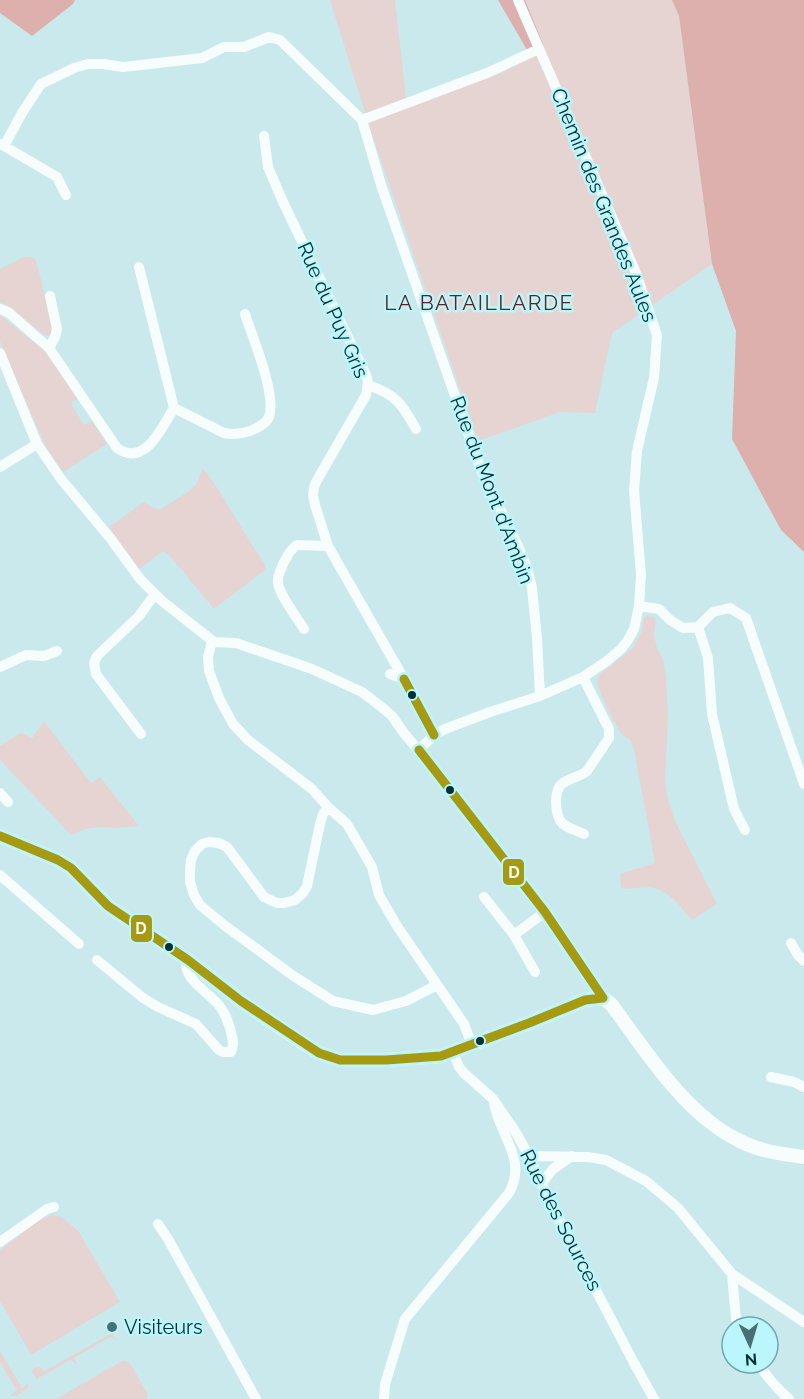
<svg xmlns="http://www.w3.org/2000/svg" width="804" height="1399" font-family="Raleway,sans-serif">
<rect width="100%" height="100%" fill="#c9e9ed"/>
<!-- green -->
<path fill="#e6d4d3" d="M330,0H395L407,107L504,72L527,50L542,44L525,0H672L679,16L712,264L612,333L595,413L560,412L478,441L370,129Z
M24,257H31L36,260L52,326L51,335L48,336L44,335L12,308L0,302V269Z
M0,315L45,351L78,399L71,403L84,425L92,421L107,444L63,472L46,447L6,357L0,341Z
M203,468L216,486L251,543L264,563L266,567L264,571L214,609L171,557L163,551L138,570L109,527L144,502L153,508L161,509L188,492L197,483Z
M646,616L654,617L656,619L654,635L657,648L663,659L666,677L668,718L665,782L668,799L675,821L717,904L692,920C679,905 667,887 645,887C637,887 628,891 621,887L620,874L655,863L635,754L631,741L622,735L612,718L602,697L597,682L600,674L632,649L642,631L643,620Z
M44,721L91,783L100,777L139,826L115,828L98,827L85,829L71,835L0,760V746L20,733L32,738Z
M53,1215L62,1217L79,1232L120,1302L31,1355L0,1301V1250L40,1219Z
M112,1333L117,1341L110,1337L74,1358L77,1364L70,1360L37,1379L32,1372L33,1369L38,1366L45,1371Z
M0,1351L22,1388L28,1384V1388L16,1396H12L10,1395L17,1391L0,1362Z
M122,1361H126L131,1365L147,1393V1399H56Z"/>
<!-- forest -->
<path fill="#ddb0ae" d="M0,0H75L73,4L32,36L0,13Z
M498,0H525L543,44L527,50Z
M672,0H804V552L781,530L732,439L736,331L712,264L679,16Z"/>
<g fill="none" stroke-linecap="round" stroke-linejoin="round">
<!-- street -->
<path stroke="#f7fcfc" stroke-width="10" d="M362,120L487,73L539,49
M264,136L268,167L283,202L366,375L368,382L366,395L316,482L314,487L313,495L315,505L328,546L404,679L434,735
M0,144L4,146L22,113L41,84L74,68L88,64H103L123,67L202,58L224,47H244L269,37L280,40L362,120L382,188L481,470L518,546L527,567L532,588L537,638L540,696
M4,146L57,177L66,195
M139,267L174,408
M0,309L8,312L49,348L117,448C145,468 162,427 174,408L224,433C234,435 241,434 250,431C257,428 266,424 269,417C277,395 252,336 245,314
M49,348L55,337L57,329L50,296
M0,353L37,444L61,479L111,539L140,579L162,601L214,642L236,643L312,669L362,692L384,709L392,716L404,733L462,804L545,912L603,998
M368,385C397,395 402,404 416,429
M0,467L37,444
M639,606L659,609L670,620L683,628L698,627L713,612L730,608L746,618L804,784
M698,627L708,658L712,714L734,809L745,830
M304,629C297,618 279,594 278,583C277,576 281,570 283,564C287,557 290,549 297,545L328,546
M214,642L211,645L208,657L209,671L219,698L233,724L248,740L312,789L328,807L347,824L372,867L379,895L397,926L464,1024L472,1045
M0,667L26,655L44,656L57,651
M390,674L404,679
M583,677L609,729V738L587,771C580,777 569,778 562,784C553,791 555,817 563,824C568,828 578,831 584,834
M141,734L96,674L94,663L97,656L139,616L155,594
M419,750L434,735L445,729L490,712L540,696L583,677L607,661L621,649L628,640L634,629L639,606L641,575L634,490L637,451L654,378L657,335L636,273L518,0
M0,793L8,802
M328,807L323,814L320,824L307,886L303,893L295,900L284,903H277L264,897L227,847L219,843L209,842L202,844L195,851L191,860L190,871V882L194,895L200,905L224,925L292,975L333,1001L373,1010L406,1001L437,985
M0,875L79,944
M484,897L514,935L535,972
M514,935L545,912
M791,943L798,955L804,961
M97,960L143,998L158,1007L196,1024L219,1050L223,1052H231C235,1044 232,1037 230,1028C227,1019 224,1010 217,1003C207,992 188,981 186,966L188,960
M453,1052L459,1067L465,1074L493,1099L515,1131L529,1156L551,1204L634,1363L654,1399
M771,1077L794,1082L804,1087
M529,1156L588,1157L606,1160L646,1181L678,1208L732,1274L804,1322
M541,1184L553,1169L572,1156
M158,1224L168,1239L256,1399
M0,1242L47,1209L54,1207
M732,1274L736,1319L739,1327
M758,1363C767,1377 776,1388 789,1399
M384,1399L385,1384L405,1319L509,1193C528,1159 499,1135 494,1103"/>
<!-- secondary -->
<path stroke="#f7fcfc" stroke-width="14" d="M0,836L58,860L71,868L108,906L188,960L241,1001L300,1041L319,1053L340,1060H386L441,1056L529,1023L585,1000L603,998L611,1004C646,1051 684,1113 738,1140C758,1151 781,1154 804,1157"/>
<!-- bus-1 casing -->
<g stroke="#baf6fc" stroke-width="14">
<path id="bus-1" d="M404,679L434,735
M419,750L545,912L603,998
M0,836L58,860L71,868L108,906L188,960L241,1001L319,1053L340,1060H386L441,1056L529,1023L585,1000L603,998"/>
</g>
<!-- bus-1 -->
<use href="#bus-1" stroke="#a69a13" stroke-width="9"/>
</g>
<!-- markers -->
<g fill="#003135" stroke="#baf6fc" stroke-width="2">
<circle cx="412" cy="695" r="5"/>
<circle cx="450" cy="790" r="5"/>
<circle cx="169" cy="947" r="5"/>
<circle cx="480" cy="1041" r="5"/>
</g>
<circle fill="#467175" stroke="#baf6fc" stroke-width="2" cx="112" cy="1327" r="6"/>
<g text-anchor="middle" stroke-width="5" stroke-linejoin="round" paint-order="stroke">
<!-- street labels -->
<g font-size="20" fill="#003135" stroke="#baf6fc">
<text transform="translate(604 205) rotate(68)" y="7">Chemin des Grandes Aules</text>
<text transform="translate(333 310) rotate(66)" y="7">Rue du Puy Gris</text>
<text transform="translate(492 490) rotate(69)" y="7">Rue du Mont d'Ambin</text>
<text transform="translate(561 1220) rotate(63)" y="7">Rue des Sources</text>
</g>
<!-- poi labels -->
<g font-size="20" fill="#003135" stroke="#baf6fc" text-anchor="start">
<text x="124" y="1334">Visiteurs</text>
</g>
<!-- neighbourhood labels -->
<g font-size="21" letter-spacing="1.5" fill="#652020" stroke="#baf6fc">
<text x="479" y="310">LA BATAILLARDE</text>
</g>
</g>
<g stroke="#baf6fc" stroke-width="2">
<rect x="502" y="858" width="23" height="28" rx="6" fill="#a69a13"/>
<rect x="130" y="914" width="23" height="29" rx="6" fill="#a69a13"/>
</g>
<g font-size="16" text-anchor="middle" font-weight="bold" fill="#fff">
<text x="514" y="878">D</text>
<text x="141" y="934">D</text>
</g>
<!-- north arrow -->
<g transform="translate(750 1345) rotate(176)"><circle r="28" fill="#baf6fc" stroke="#70a7ac" stroke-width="1.5"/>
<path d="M0-4.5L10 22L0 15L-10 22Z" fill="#467175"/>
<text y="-9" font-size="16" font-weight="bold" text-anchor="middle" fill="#003135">N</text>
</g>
</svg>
